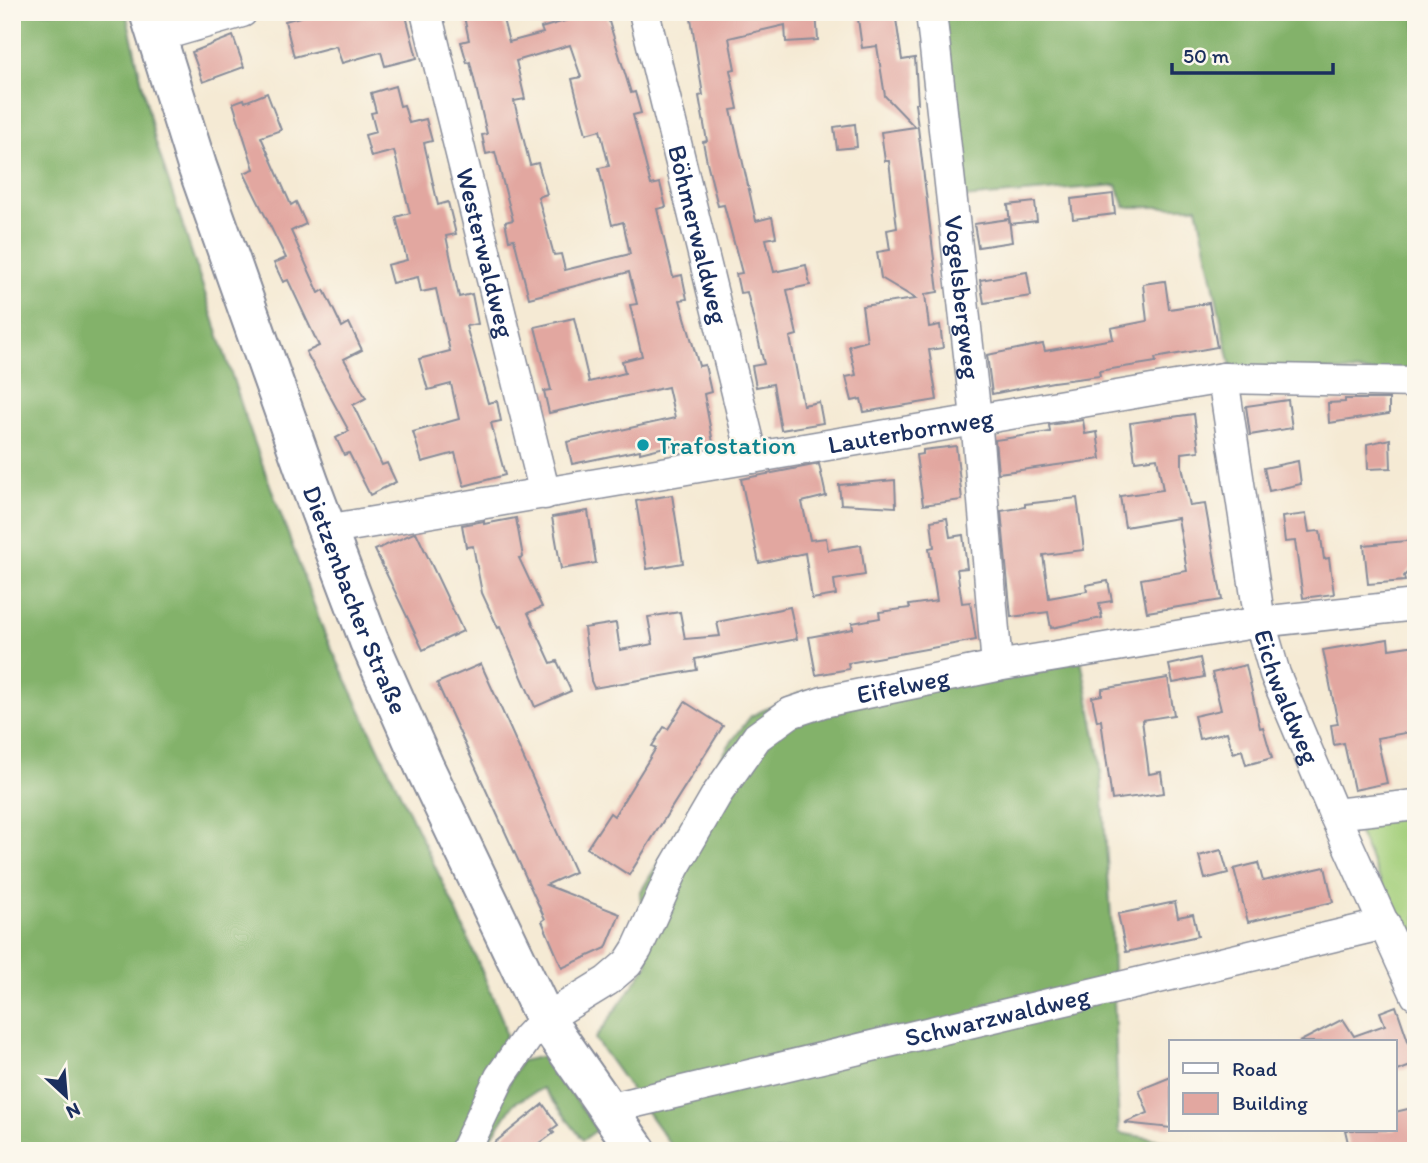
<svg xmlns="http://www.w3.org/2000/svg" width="1428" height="1163" font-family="Itim,sans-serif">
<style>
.green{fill:#a4cf7b;stroke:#607f6c;stroke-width:2}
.forest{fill:#83b26b;stroke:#4f7064;stroke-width:2}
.building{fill:#e2a7a0;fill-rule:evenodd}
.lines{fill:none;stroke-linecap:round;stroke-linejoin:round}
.minor-casing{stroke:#888c99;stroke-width:33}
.major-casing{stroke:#888c99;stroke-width:42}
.minor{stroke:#fff;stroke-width:30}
.major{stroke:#fff;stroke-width:38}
.culture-dot{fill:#0f9aa8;stroke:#fbf7ec;stroke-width:2.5}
.labels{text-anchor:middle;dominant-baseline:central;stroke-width:5;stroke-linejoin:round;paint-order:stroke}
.street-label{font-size:26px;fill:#1b2f5e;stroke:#fbf7ec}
.culture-label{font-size:26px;fill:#0d838f;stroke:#fbf7ec;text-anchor:start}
</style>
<rect width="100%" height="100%" fill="#fbf7ec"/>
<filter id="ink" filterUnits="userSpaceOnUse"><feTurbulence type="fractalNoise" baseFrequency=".0143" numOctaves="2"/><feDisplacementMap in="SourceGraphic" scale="14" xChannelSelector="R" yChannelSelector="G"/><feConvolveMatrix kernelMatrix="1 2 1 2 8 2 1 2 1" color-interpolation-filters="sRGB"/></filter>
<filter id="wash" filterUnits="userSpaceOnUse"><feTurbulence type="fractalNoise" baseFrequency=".00686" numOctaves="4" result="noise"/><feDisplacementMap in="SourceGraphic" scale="28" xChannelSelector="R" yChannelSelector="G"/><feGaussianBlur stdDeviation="1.57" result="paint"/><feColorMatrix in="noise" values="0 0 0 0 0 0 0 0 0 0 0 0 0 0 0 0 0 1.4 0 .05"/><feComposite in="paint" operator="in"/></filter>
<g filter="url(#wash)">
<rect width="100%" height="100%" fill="#f5ead4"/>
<polygon class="green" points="1416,816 1416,960 1358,831 1362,821"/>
<g class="forest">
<polygon points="12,12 126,12 155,140 247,422 325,635 459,917 502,1019 506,1036 454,1151 12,1151"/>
<polygon points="939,12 1416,12 1416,374 1231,367 1197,207 1125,207 1117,185 963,198"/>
<polygon points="1078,644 1100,757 1111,917 1119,1133 1228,1151 675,1151 595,1039 648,964 640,893 729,745 751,716 800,693"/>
<polygon points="543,1056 557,1072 597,1130 583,1140 543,1088 514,1103 482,1151 473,1151 521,1061"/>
</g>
<g id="blocks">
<g class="building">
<polygon points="318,12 405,12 417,58 385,66 381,52 342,63 336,46 294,57 285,21"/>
<path d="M463,12H501L509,42L543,33L541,28L568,20L566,12H606L631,93L635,92L641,113L633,115L651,185L660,183L666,207L657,209L673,277L682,275L687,299L680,300L699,366L705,365L711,392L704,394L713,443L678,449L677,444L640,453V450L572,464L567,442L675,418L668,387L549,413L544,391L551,390L535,327L574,318L589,382L625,373L622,361L642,356L630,305L637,304L629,272L529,298L514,239L509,240L505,222L513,220L495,152L486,154L482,135L487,134L470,62L467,63L461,42L469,40ZM570,45L581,77L572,79L586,134L600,130L609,166L599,168L612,225L623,222L630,254L565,270L561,254L554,255L538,197L547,194L538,163L530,165L514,101L525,99L516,61Z"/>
<polygon points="690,12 816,12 818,40 786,42 785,25 729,38 735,69 730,70 738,109 731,110 756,221 772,217 776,237 766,239 774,272 806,265 810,285 787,290 797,335 790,337 803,405 819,402 823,423 781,430 773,384 756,387 752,366 764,364 747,292 740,293 736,274 742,273 724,205 718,206 707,162 703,142 707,141 699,96 703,95"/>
<polygon points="857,12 895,12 902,60 915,58 918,103 915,103 938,292 925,294 929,327 940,325 943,348 929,350 937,400 864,412 861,399 852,401 846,377 856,375 849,346 867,341 862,306 916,299 881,278 877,252 890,250 887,230 897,228 889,161 885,161 881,132 915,127 885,96 877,46 862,48"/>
<polygon points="233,36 244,67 203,82 192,52"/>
<polygon points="395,86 400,106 404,105 409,123 426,119 432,141 424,143 438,205 448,202 456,234 446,236 459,297 472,294 478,324 466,326 488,403 497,401 501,421 491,423 505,475 464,486 455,453 422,462 413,432 459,419 451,384 428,390 419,359 450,351 436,289 421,292 418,277 392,283 387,265 407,260 396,217 410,213 394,151 371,157 365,135 376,132 371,113 376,112 371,93"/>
<polygon points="267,93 281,130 261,137 291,205 296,202 306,224 291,231 319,293 324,290 342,327 349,323 362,350 344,359 366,398 353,405 382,465 387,463 396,482 370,495 349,453 344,455 336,438 349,431 306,352 319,346 288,280 283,282 274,263 286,258 244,173 254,169 233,103 244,99 245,102"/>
<polygon points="855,124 857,147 837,149 834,127"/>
<polygon points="1113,194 1115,214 1073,219 1071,199"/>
<polygon points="1035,202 1037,221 1010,224 1008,205"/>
<polygon points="1009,219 1012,242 978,247 974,224"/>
<polygon points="1027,272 1031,296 984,303 980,280"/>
<polygon points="1165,281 1169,309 1209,303 1217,347 1155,358 1156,362 1099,371 1100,376 1053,382 992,394 987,355 1043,344 1045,351 1113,339 1111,328 1147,321 1143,284"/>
<polygon points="1345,399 1389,399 1389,414 1329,423 1328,403 1345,402"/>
<polygon points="1288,400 1292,428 1250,435 1246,406"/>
<polygon points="1194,414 1199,451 1182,453 1182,466 1190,506 1205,504 1222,600 1147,612 1141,579 1187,571 1178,518 1125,527 1120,496 1163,490 1157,458 1135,461 1130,423"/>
<polygon points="1083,420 1085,434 1097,432 1101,459 998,473 995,440 1050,432 1049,425"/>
<polygon points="1390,439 1391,468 1368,469 1367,444"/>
<polygon points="956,446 962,500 923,505 916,455 923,454 923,450"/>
<polygon points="1298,461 1301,484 1269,491 1264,468"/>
<polygon points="819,464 826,496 802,502 810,540 826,538 828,550 861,545 865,575 834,580 836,595 812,599 805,553 759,563 741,479"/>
<polygon points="895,480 896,507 841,504 839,485"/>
<polygon points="672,495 683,563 647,569 636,501"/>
<polygon points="1077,498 1084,550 1043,555 1049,598 1087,591 1086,585 1108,581 1112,601 1099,603 1102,618 1051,628 1048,612 1011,617 1001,511 1025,507 1025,504"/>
<polygon points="588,511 596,563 561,569 552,517"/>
<polygon points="1306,514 1309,532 1320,531 1324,559 1329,558 1334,594 1303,598 1295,541 1285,542 1282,517"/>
<polygon points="516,518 523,557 519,558 542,607 528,613 551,663 557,661 571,691 535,707 500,627 498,628 482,593 473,546 466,547 462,525 484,521 484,524"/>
<polygon points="947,518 950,537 963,535 967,568 957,569 962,603 970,602 976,640 848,663 849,669 816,675 809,637 853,629 852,623 880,618 879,612 910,608 909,605 937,601 929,548 934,547 931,521"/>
<polygon points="416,532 463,631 423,650 375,550"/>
<polygon points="1416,540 1416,563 1404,576 1405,581 1368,584 1364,545"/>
<polygon points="790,607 797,639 695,659 697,670 594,688 591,681 584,628 616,623 620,650 653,644 648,617 680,612 685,639 720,636 717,622"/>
<polygon points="1388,639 1389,649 1416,645 1416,731 1377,738 1387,783 1354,790 1344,743 1334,745 1331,725 1338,724 1323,650"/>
<polygon points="1200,658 1204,677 1173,683 1169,665"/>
<polygon points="481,664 575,872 546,885 620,914 606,948 562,968 542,921 545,919 437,683"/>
<polygon points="1246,665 1260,728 1263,727 1272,758 1246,765 1242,750 1233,753 1227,732 1199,739 1194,716 1221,710 1212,673"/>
<polygon points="1168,678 1174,715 1142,720 1149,774 1161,772 1164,793 1112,800 1101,720 1097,721 1092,697 1102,695 1102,689"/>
<polygon points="685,702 723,726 629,875 587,848 610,813 614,816 656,748 652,746 664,727 668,729"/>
<polygon points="1221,850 1228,873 1205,879 1199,856"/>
<polygon points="1258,863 1263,881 1325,867 1333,902 1248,922 1234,869"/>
<polygon points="1175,902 1178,917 1193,914 1198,936 1126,952 1118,914"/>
<polygon points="1396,1006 1416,1064 1395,1072 1395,1042 1299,1042 1343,1019 1354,1036 1385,1025 1380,1012"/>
<polygon points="1171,1077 1171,1128 1124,1123 1148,1113 1139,1090"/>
<polygon points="543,1104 558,1125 551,1130 554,1133 529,1151 484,1151"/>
<polygon points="1416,1107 1416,1149 1391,1151 1390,1144 1364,1151 1350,1151 1345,1130 1395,1130 1395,1112"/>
</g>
</g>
</g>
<g filter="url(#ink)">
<use href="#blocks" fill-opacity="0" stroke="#888c99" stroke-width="2"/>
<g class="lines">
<g class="minor-casing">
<g id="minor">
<path id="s1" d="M426,12L545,494"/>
<path id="s2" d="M644,12L753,458"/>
<path id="s3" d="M931,12L976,418L997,666"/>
<polyline points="156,37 242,12"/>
<path id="s4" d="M1223,378L1260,622L1275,674L1334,814L1416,995"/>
<path id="s5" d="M326,530L1223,378L1416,382"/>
<polyline points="1334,814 1416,805"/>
<path id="s6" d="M607,1109L1385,924"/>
<path id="s7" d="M465,1151L500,1077L527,1038L545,1019L607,981L628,963L637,949L674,868L717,794L757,737L790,713L823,702L997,666L1260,622L1416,605"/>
</g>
</g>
<g class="major-casing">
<g id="major">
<path id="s8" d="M149,12L197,166L309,482L369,641L424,766L545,1019L637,1151"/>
</g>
</g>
<use href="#minor" class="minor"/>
<use href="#major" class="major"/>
</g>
</g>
<circle class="culture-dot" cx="643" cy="445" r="7"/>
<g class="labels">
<g class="street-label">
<text stroke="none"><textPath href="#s2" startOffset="229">Böhmerwaldweg</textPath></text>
<text stroke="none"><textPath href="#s1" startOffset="248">Westerwaldweg</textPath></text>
<text stroke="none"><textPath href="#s3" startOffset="287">Vogelsbergweg</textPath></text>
<text stroke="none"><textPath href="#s5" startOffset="593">Lauterbornweg</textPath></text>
<text stroke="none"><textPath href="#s8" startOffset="623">Dietzenbacher Straße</textPath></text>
<text stroke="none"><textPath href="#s7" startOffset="674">Eifelweg</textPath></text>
<text stroke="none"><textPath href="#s4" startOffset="326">Eichwaldweg</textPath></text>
<text stroke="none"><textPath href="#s6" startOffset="401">Schwarzwaldweg</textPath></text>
</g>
<g class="culture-label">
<text x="657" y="445">Trafostation</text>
</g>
</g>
<rect width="1428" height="1163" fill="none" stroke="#fbf7ec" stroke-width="42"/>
<rect x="1169" y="1040" width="228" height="91" fill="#fbf7ec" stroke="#a1a7b3" stroke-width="2"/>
<rect x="1183" y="1063" width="35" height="10" fill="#ffffff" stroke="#a1a7b3" stroke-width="2"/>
<text x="1232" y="1076" font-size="21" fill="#1b2f5e">Road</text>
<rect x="1183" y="1093" width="35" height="21" fill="#e2a7a0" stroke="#a1a7b3" stroke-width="2"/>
<text x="1232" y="1110" font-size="21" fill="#1b2f5e">Building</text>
<g transform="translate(66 1096) rotate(154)" stroke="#fbf7ec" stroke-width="5" paint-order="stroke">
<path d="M0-5L12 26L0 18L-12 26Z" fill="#1b2f5e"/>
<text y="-10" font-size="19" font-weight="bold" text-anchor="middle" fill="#1b2f5e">N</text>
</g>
<path d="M1172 63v10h161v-10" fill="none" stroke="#1b2f5e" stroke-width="3.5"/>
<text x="1183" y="63" font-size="21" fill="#1b2f5e" stroke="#fbf7ec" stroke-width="5" paint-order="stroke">50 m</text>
</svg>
